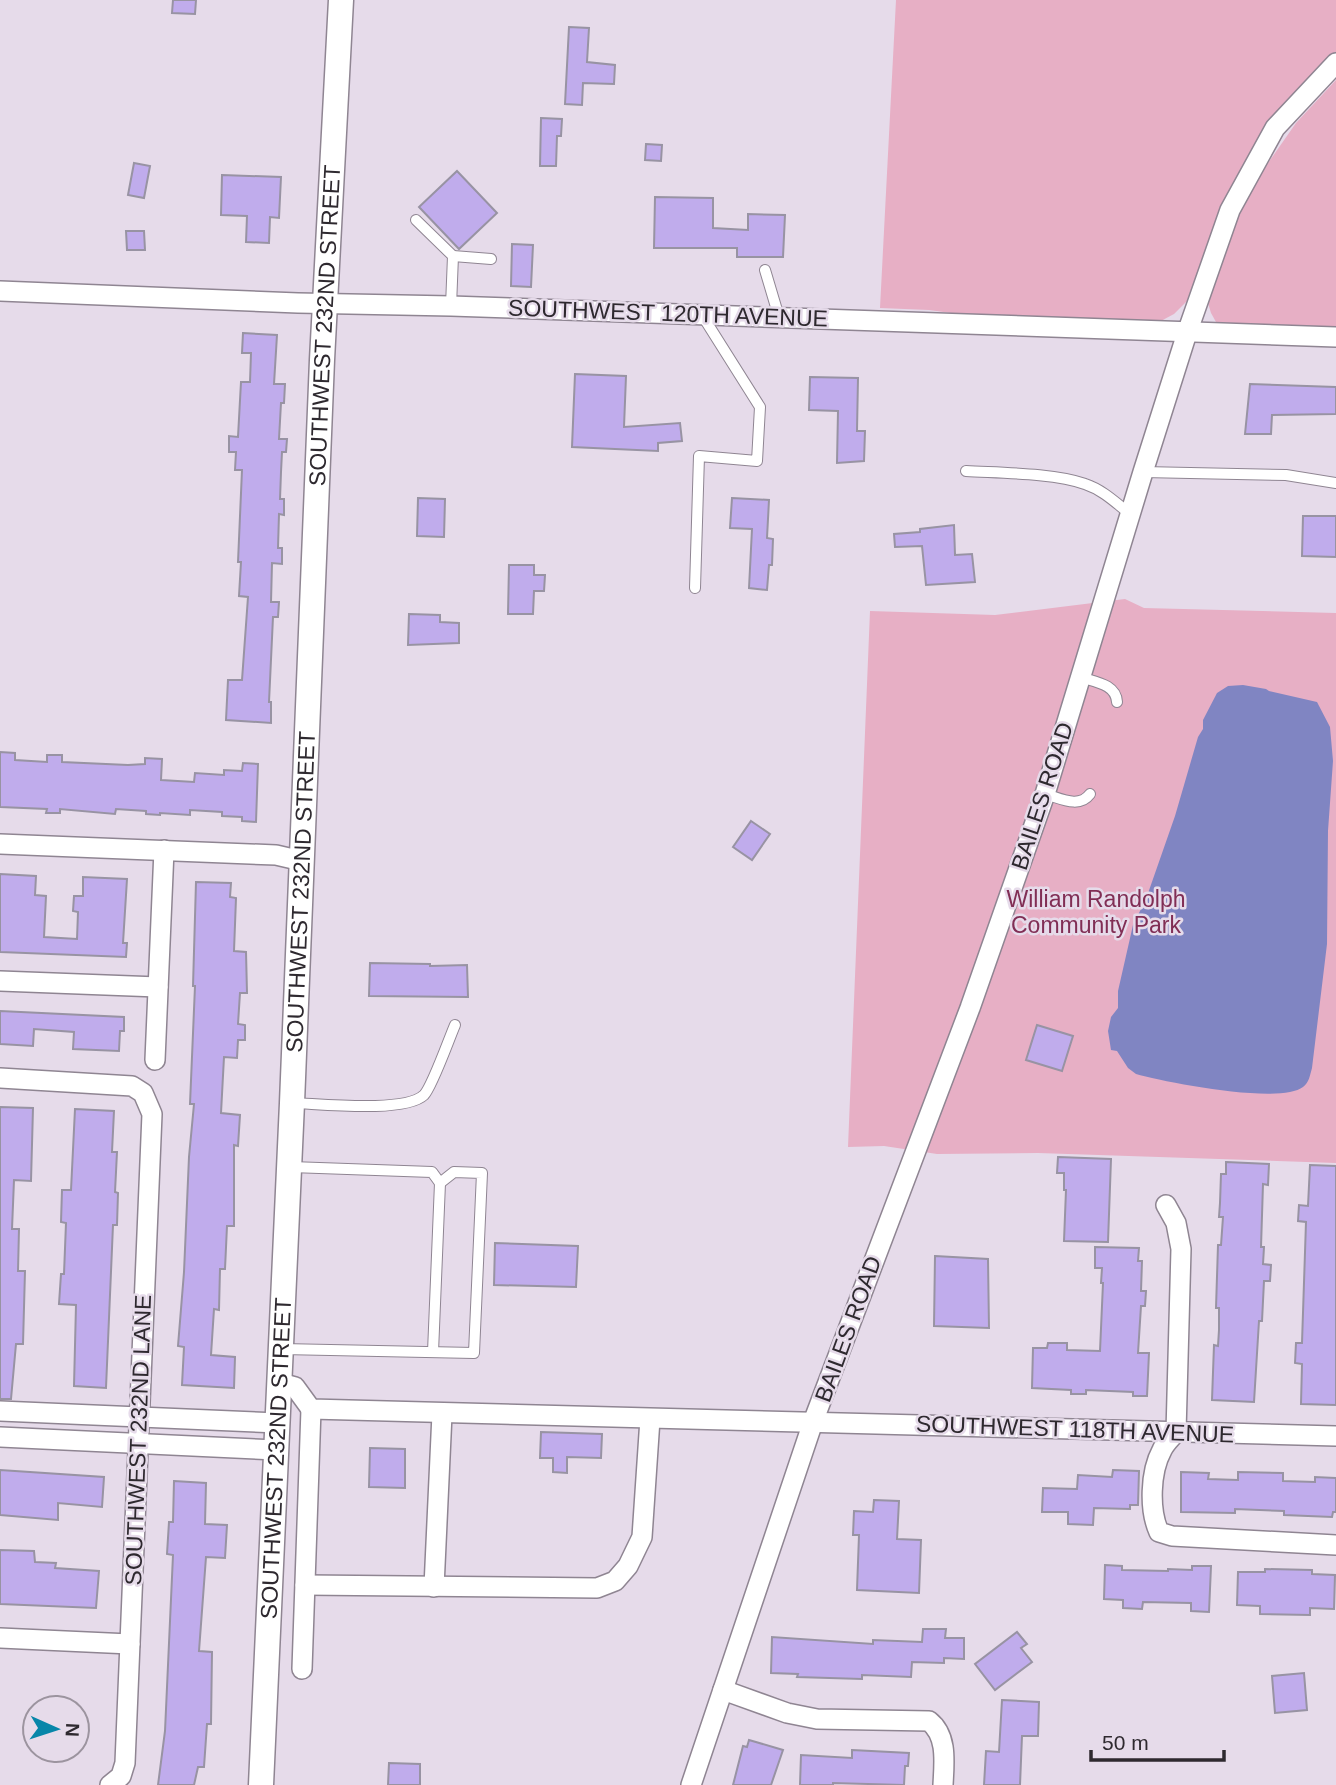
<svg xmlns="http://www.w3.org/2000/svg" width="1336" height="1785" font-family="Arial,sans-serif">
<style>
.green{fill:#e7afc5}
.water{fill:#8085c2}
.building{fill:#c0acec;stroke:#9893a3;stroke-width:2}
.lines{fill:none;stroke-linecap:round;stroke-linejoin:round}
.service-casing{stroke:#8f8592;stroke-width:12}
.minor-casing{stroke:#8f8592;stroke-width:22}
.tertiary-casing{stroke:#8f8592;stroke-width:27}
.service{stroke:#fff;stroke-width:10}
.minor{stroke:#fff;stroke-width:19}
.tertiary{stroke:#fff;stroke-width:24}
.labels{text-anchor:middle;dominant-baseline:central;stroke-width:5;stroke-linejoin:round;paint-order:stroke}
.street-label{font-size:23px;fill:#2e292f;stroke:#e6dbea}
.park-label{font-size:23px;fill:#812e55;stroke:#e6dbea}
</style>
<rect width="100%" height="100%" fill="#e6dbea"/>
<g class="green">
<polygon points="896,0 1336,0 1336,56 1246,162 1217,218 1187,301 1174,314 1159,322 965,315 929,310 880,308"/>
<polygon points="1336,80 1336,331 1223,325 1216,322 1211,313 1208,303 1208,291 1240,213 1261,173 1296,123"/>
<polygon points="1125,599 1144,608 1336,613 1336,1163 1038,1153 937,1154 884,1146 848,1147 870,611 995,615"/>
</g>
<path class="water" d="M1243,685L1266,689L1269,691L1317,702L1330,727L1333,761L1328,831L1327,944L1312,1068C1310,1075 1309,1083 1303,1087C1280,1105 1164,1082 1136,1074L1128,1068L1117,1051L1111,1050L1108,1031L1111,1017L1118,1008V991L1133,925L1146,899L1175,816L1198,737L1203,729V720L1217,693L1228,686Z"/>
<g class="building">
<polygon points="173,0 196,0 195,14 172,13"/>
<polygon points="569,27 589,28 587,62 615,65 614,84 583,83 582,105 565,104"/>
<polygon points="541,118 562,119 561,136 557,136 556,166 540,166"/>
<polygon points="646,144 662,145 661,161 645,160"/>
<polygon points="134,163 150,166 144,198 128,195"/>
<polygon points="457,171 497,213 459,249 419,207"/>
<polygon points="222,175 281,177 279,218 270,217 269,243 246,242 247,216 221,215"/>
<polygon points="655,197 713,198 713,228 748,230 748,214 785,215 783,257 737,257 737,248 654,248"/>
<polygon points="126,231 144,231 145,250 127,250"/>
<polygon points="512,244 533,245 531,287 511,286"/>
<polygon points="243,333 277,335 274,384 285,384 284,403 281,403 279,439 287,439 286,452 282,452 281,472 280,499 284,499 284,515 279,514 278,548 282,548 282,564 272,563 271,602 279,602 278,617 273,617 269,702 271,702 271,723 226,720 228,680 242,680 248,597 239,596 241,562 238,562 242,470 235,470 236,452 229,452 229,436 238,437 241,382 250,382 251,353 242,353"/>
<polygon points="575,374 626,376 624,427 680,423 682,441 658,443 658,451 572,447"/>
<polygon points="810,377 858,378 857,431 865,431 864,461 837,463 838,411 809,410"/>
<polygon points="1250,384 1336,387 1336,414 1272,415 1271,434 1245,434"/>
<polygon points="418,498 445,499 444,537 417,536"/>
<polygon points="732,498 769,500 767,538 773,539 772,565 769,565 767,590 749,588 752,529 730,528"/>
<polygon points="1303,516 1336,516 1336,557 1302,556"/>
<polygon points="954,525 955,555 972,554 975,582 926,585 922,546 895,547 894,534 920,532 920,529"/>
<polygon points="509,565 534,565 534,575 545,575 544,591 534,591 533,614 508,614"/>
<polygon points="409,614 440,615 440,622 459,623 459,643 408,645"/>
<polygon points="0,752 15,753 15,760 47,762 47,755 62,755 62,762 128,765 145,764 145,758 162,759 161,780 194,782 195,773 224,775 224,770 242,771 243,763 258,764 256,822 242,821 242,817 222,816 222,812 190,810 190,815 160,813 160,815 146,814 146,811 116,809 115,814 60,809 60,813 46,813 47,809 0,807"/>
<polygon points="751,821 770,834 752,860 733,847"/>
<polygon points="0,874 36,876 35,895 46,896 44,937 77,939 78,912 73,911 74,896 83,896 83,877 127,879 123,943 127,943 126,957 0,952"/>
<polygon points="196,882 231,883 230,897 236,898 234,951 246,952 247,993 240,993 238,1024 245,1025 245,1040 238,1040 237,1058 224,1057 221,1113 240,1115 238,1146 234,1145 234,1226 227,1226 225,1269 220,1269 219,1310 214,1309 211,1355 235,1357 234,1388 182,1385 184,1347 178,1346 184,1272 189,1157 194,1104 190,1104 195,986 193,986"/>
<polygon points="370,963 430,964 430,966 467,965 468,997 369,996"/>
<polygon points="0,1011 124,1017 124,1031 120,1031 119,1051 73,1049 74,1032 34,1029 33,1046 0,1044"/>
<polygon points="1037,1025 1073,1036 1062,1071 1026,1060"/>
<polygon points="0,1107 33,1108 31,1181 14,1180 12,1229 19,1229 18,1271 25,1271 23,1344 16,1344 11,1399 0,1399"/>
<polygon points="75,1109 114,1111 112,1152 117,1152 115,1192 118,1193 117,1225 113,1225 106,1388 74,1386 76,1305 59,1304 61,1274 64,1274 66,1223 61,1222 62,1190 71,1190"/>
<polygon points="1058,1157 1111,1159 1108,1242 1064,1241 1066,1190 1064,1190 1064,1173 1057,1173"/>
<polygon points="1226,1162 1269,1164 1268,1185 1263,1184 1261,1247 1264,1247 1263,1264 1271,1265 1270,1281 1264,1281 1262,1321 1259,1321 1254,1402 1212,1400 1214,1345 1218,1346 1219,1330 1219,1308 1216,1308 1218,1245 1221,1245 1223,1217 1219,1217 1220,1203 1221,1174 1226,1174"/>
<polygon points="1310,1165 1336,1166 1336,1405 1301,1404 1302,1364 1295,1363 1296,1343 1302,1343 1306,1222 1298,1221 1299,1205 1308,1206"/>
<polygon points="495,1243 578,1246 576,1287 494,1285"/>
<polygon points="1095,1247 1139,1248 1138,1261 1142,1261 1141,1291 1146,1291 1145,1306 1141,1306 1138,1353 1149,1353 1147,1396 1133,1396 1133,1392 1086,1390 1086,1394 1071,1394 1071,1390 1032,1388 1033,1348 1047,1348 1048,1343 1067,1343 1067,1350 1100,1351 1103,1283 1101,1283 1102,1268 1095,1268"/>
<polygon points="935,1256 988,1259 989,1328 934,1326"/>
<polygon points="541,1432 602,1434 601,1458 567,1457 567,1473 553,1472 553,1458 540,1458"/>
<polygon points="370,1448 405,1449 405,1488 369,1487"/>
<polygon points="0,1470 104,1477 102,1507 58,1503 58,1520 0,1515"/>
<polygon points="1113,1470 1139,1471 1138,1505 1130,1505 1130,1509 1094,1508 1093,1525 1068,1524 1068,1512 1042,1512 1043,1488 1077,1489 1078,1475 1112,1477"/>
<polygon points="1181,1472 1209,1473 1208,1479 1238,1480 1238,1472 1283,1473 1283,1481 1315,1482 1315,1477 1336,1478 1336,1512 1333,1512 1332,1517 1284,1515 1284,1511 1235,1509 1235,1513 1181,1512"/>
<polygon points="174,1481 206,1483 205,1524 227,1525 225,1558 206,1557 199,1651 212,1652 211,1724 207,1724 204,1767 198,1767 194,1785 158,1785 165,1731 173,1555 167,1554 169,1522 173,1522"/>
<polygon points="874,1500 899,1501 897,1539 921,1540 919,1593 857,1590 859,1535 853,1535 854,1511 873,1512"/>
<polygon points="0,1550 34,1551 35,1562 56,1563 55,1568 99,1571 96,1608 0,1604"/>
<polygon points="1105,1565 1122,1566 1122,1570 1168,1571 1168,1569 1192,1570 1192,1566 1211,1566 1209,1612 1191,1611 1191,1603 1143,1602 1142,1609 1123,1608 1123,1600 1104,1599"/>
<polygon points="1265,1569 1312,1570 1312,1574 1335,1575 1334,1609 1310,1608 1310,1615 1260,1614 1260,1606 1237,1605 1238,1572 1265,1572"/>
<polygon points="923,1629 946,1629 945,1638 964,1638 964,1659 944,1658 944,1663 912,1662 911,1677 862,1675 862,1679 797,1677 798,1674 771,1673 772,1637 873,1644 873,1640 922,1642"/>
<polygon points="1017,1632 1027,1644 1021,1648 1032,1662 995,1690 975,1664"/>
<polygon points="1304,1673 1307,1710 1275,1713 1272,1676"/>
<polygon points="1002,1700 1039,1702 1038,1736 1022,1736 1020,1785 984,1785 986,1751 999,1752"/>
<polygon points="749,1740 783,1750 771,1785 733,1785 743,1746 747,1747"/>
<polygon points="852,1750 909,1753 908,1766 905,1766 904,1785 833,1783 833,1785 800,1785 801,1755 852,1758"/>
<polygon points="389,1763 420,1764 420,1785 388,1785"/>
</g>
<g class="lines">
<g class="service-casing">
<g id="service">
<polyline points="416,220 453,256 451,306"/>
<polyline points="453,256 491,259"/>
<polyline points="765,270 779,317"/>
<path d="M966,471C999,473 1055,473 1085,484C1103,490 1116,503 1130,514"/>
<polyline points="1143,472 1286,475 1336,483"/>
<polyline points="695,588 699,456 757,461 760,407 702,315"/>
<path d="M1080,677C1095,682 1116,684 1117,702"/>
<path d="M1045,794C1060,798 1079,809 1090,794"/>
<path d="M294,1103C322,1104 405,1113 424,1095C432,1087 449,1039 455,1025"/>
<polyline points="282,1349 474,1353 482,1173 454,1172 440,1183 432,1172 291,1167"/>
<polyline points="433,1352 440,1183"/>
</g>
</g>
<g class="minor-casing">
<g id="minor">
<polyline points="0,291 298,303 451,306 1336,337"/>
<polyline points="0,844 276,855 302,861"/>
<polyline points="0,981 158,987"/>
<polyline points="155,1060 164,850"/>
<polyline points="0,1078 132,1086 143,1093 152,1114 125,1763 121,1776 110,1785"/>
<polyline points="1166,1205 1176,1223 1181,1249 1176,1432"/>
<polyline points="280,1383 295,1387 311,1409 1336,1436"/>
<polyline points="0,1411 278,1423"/>
<path d="M1176,1432C1171,1438 1165,1443 1162,1450C1150,1472 1149,1510 1159,1532L1172,1536L1336,1545"/>
<polyline points="0,1437 276,1450"/>
<polyline points="305,1585 597,1588 615,1581 628,1566 642,1537 650,1419"/>
<polyline points="434,1587 442,1414"/>
<polyline points="0,1638 130,1644"/>
<polyline points="302,1669 311,1409"/>
<path d="M723,1690L787,1713L817,1719L929,1721C948,1736 944,1763 943,1785"/>
<polyline points="691,1785 813,1422 970,1008 1045,794 1143,472 1187,333 1230,210 1275,128 1336,63"/>
</g>
</g>
<g class="tertiary-casing">
<g id="tertiary">
<path id="s1" d="M261,1785L292,1103L322,360L341,0"/>
</g>
</g>
<use href="#service" class="service"/>
<use href="#minor" class="minor"/>
<use href="#tertiary" class="tertiary"/>
</g>
<g class="labels">
<g class="street-label">
<text transform="translate(668 313) rotate(2)">SOUTHWEST 120TH AVENUE</text>
<text stroke="none"><textPath href="#s1" startOffset="1461">SOUTHWEST 232ND STREET</textPath></text>
<text transform="translate(1042 796) rotate(-72)">BAILES ROAD</text>
<text stroke="none"><textPath href="#s1" startOffset="894">SOUTHWEST 232ND STREET</textPath></text>
<text transform="translate(848 1329) rotate(-70)">BAILES ROAD</text>
<text transform="translate(1075 1429) rotate(2)">SOUTHWEST 118TH AVENUE</text>
<text transform="translate(138 1440) rotate(-88)">SOUTHWEST 232ND LANE</text>
<text stroke="none"><textPath href="#s1" startOffset="327">SOUTHWEST 232ND STREET</textPath></text>
</g>
<g class="park-label">
<text x="1096" y="899">William Randolph<tspan x="1096" dy="26">Community Park</tspan></text>
</g>
</g>
<g transform="translate(56 1729) rotate(93)"><circle r="33" fill="#e6dbea" stroke="#9c949f" stroke-width="2"/>
<path d="M0-5L12 26L0 18L-12 26Z" fill="#0786a9"/>
<text y="-10" font-size="19" font-weight="bold" text-anchor="middle" fill="#2e292f">N</text>
</g>
<path d="M1091 1750v10h133v-10" fill="none" stroke="#2e292f" stroke-width="3.5"/>
<text x="1102" y="1750" font-size="21" fill="#2e292f" stroke="#e6dbea" stroke-width="5" paint-order="stroke">50 m</text>
</svg>
